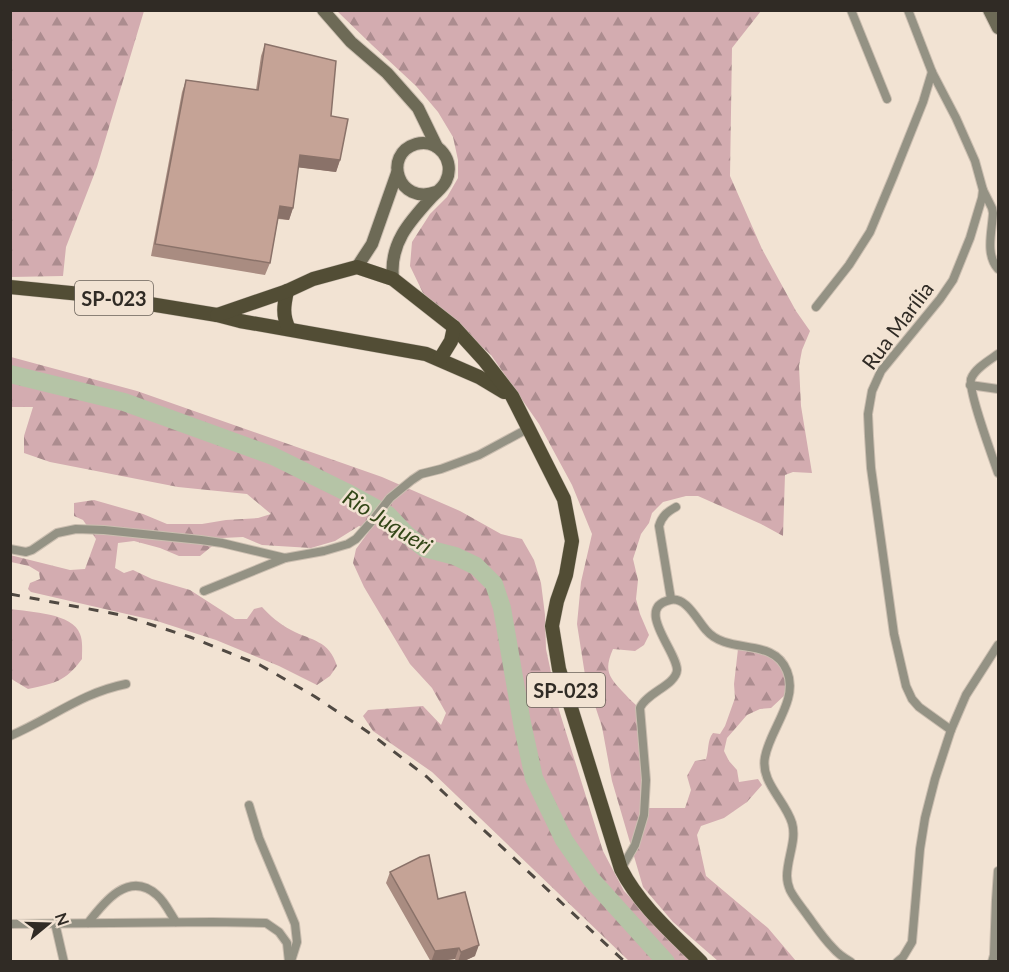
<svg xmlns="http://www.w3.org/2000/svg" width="1009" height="972" font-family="Lato,sans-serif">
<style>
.forest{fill:url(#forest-firs)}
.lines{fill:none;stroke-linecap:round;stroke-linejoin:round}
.river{stroke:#b5c4a6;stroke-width:18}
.minor-casing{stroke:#cbbeb0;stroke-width:10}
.secondary-casing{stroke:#cbbeb0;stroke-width:14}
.primary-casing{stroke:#cbbeb0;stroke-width:15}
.minor{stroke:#949284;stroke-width:8}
.secondary{stroke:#6d6a56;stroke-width:12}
.primary{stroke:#524d35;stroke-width:14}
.rail{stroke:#504942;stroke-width:3;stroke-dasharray:10 10;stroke-linecap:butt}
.wall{fill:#a98c81}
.shaded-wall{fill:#8a7269}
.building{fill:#c5a396;stroke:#8a7269;stroke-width:1.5}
.labels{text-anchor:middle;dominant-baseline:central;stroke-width:5;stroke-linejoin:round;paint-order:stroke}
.shield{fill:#f2e3d3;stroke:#6a6259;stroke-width:1.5}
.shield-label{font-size:20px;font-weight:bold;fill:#302b25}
.street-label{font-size:21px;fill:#302b25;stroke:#f2e3d3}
.water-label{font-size:22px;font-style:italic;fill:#334718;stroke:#f2e3d3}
</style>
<defs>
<pattern id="forest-firs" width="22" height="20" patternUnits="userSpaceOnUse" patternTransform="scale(1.5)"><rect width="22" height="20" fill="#d3acb0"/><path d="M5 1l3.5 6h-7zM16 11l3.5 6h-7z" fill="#ac8c8f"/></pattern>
</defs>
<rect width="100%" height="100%" fill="#f2e3d3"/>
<g class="forest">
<polygon points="10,11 144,11 97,167 66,247 63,276 11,277"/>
<path d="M337,11H761L732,48L730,176L762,249L796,311L810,331L802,350L799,366L801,406L812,473L793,472L785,475L783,536L761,524L698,496H686L663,502L652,513L649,523L641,534L633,559L638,580L636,599L640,614L649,635L644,645L635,651L613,649C604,670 608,676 622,691C627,696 631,701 636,705L638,728L642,757L640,808H685L691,790L687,776L695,761L706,759C709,751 707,740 713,733L720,734L725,726L735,698L734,684L738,649L756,650L772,655L786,674L785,695L771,708L760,709L747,715L727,738L724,751L729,761L737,770L739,782L758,779L762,785L747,802L724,818L701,826L697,835L706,876L768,928L796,961H718L673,922L643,887L612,781L602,727L585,675L577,624L581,582L592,534L572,485L539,424L491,355L423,293L410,266L412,242L430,214L447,197L458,178V160L453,137L438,112L416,86L372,45Z"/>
<path d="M11,357L137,391L382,477L460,511L501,534L522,539L534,560L541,583L545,615L546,649L559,710L603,851L624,891L691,961H629L432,772L373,731L363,716L368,710L423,706L441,725L446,713L432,688L410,664L364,587L353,563L356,549L370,530L359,526L335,541L311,548L262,545L243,537L222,538L200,556H179L160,548L134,541L118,543L115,568L124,573L133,570L152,579L190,590L235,619H247L254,609L262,607C270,616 280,624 291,630C312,641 329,640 337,666L330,676L317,685L279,666L216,640L157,621L31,592L28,589L30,583L40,579L39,572L29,566L11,562L10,555L70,570L85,569L96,539L83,520L74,516V503L94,500L143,514L167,524H202L226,520L258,518L271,514L247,494L178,487L50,462L24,453V436L33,407H11Z"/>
<path d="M10,609C30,612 73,613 80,634C83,641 82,651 82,659C65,682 55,683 28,689L13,680L10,677Z"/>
</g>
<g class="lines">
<polyline class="river" points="10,374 124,402 273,456 346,492 388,515 406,534 424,548 455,556 476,566 494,584 502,608 522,723 534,778 564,840 591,879 666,962"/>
<g class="minor-casing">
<g id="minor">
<polyline points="851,10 887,99"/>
<polyline points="908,10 932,72 956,118 975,161 983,190 982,198 970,238 953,280 940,299 881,371 872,391 868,414 869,436 871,468 894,634 906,686 912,699 919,707 951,730"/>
<path d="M983,190L992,208L993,213C992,232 985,254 998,269"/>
<polyline points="816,307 849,265 870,232 893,177 923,102 932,72"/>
<path d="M998,354C990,360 975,368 971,379C968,391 993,458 998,473"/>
<polyline points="970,385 998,389"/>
<polyline points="10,549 26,552 32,550 57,533 76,529 104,530 201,540 222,543 285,558 324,551 348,544 356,539 372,521 390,498 412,480 421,474 441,469 479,455 529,428"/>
<polyline points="204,591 285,558"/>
<path d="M671,599L659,526C662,516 667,512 676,507"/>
<path d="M10,736C52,718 81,693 126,684"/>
<polyline points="249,805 259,838 295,924 297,942 291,961"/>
<path d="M621,869L635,845L644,815L646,780L640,708C646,693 676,685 677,670C677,651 634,608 670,600C686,596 697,620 706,630C728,656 773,636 787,671C799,700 770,729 765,757C760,782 785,800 792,823C797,840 787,858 787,876C787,881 788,885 790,890C794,898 800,905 805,912C814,924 822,937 833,948C838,954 844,958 851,962"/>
<polyline points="55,923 64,962"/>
<path d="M88,923C104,902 129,870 157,895C165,902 170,913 176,922"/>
<polyline points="10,924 212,922 266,923 279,932 287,943 289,962"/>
<polyline points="897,962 903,957 912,942 920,849 925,818 935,779 951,730 966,695 998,645"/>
<polyline points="992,962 994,955 996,900 998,871"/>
</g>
</g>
<g class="secondary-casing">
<g id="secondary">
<polyline points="323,10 351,42 387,73 418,108 437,147"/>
<polyline points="989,10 998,28"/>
<polyline points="357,267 372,244 397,173"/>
<path d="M393,279C389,244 409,222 431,198C436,192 443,188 446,181C456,161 438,138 416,144C382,154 398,206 436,192"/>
</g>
</g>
<g class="primary-casing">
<g id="primary">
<polyline points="10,287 101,296 217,315 240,321 426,354 479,377 504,392"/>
<path d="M287,291C284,305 282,315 289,329"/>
<path d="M217,315L287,291L313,279L357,267L393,279L454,327L484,360L512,396L564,499L572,541L566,575L557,601L552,626L559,669L621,869C640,906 672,933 701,962"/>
<polyline points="440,359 451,341 454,327"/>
</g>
</g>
<use href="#minor" class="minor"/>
<use href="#secondary" class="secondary"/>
<use href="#primary" class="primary"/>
<polyline class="rail" points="10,594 121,615 190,637 260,665 314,696 371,734 427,777 625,962"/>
</g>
<g class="wall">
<polygon points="265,44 331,116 340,160 336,172 298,167 293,208 289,220 278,219 270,263 265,275 151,256 182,92 186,80 256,90 261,56"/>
<polygon points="390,872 438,899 475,956 462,962 456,962 455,959 431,962 386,883"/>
</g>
<g class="shaded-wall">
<polygon points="300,155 340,160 336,172 295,167"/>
<polygon points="280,206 293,208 289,220 276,218"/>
<polygon points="479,945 475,956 462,962 458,962 461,952"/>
<polygon points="459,948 455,959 431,962 435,951"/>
</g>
<g class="building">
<polygon points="265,44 336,61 331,116 348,119 340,160 300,155 293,208 280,206 270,263 155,244 186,80 258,90"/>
<polygon points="429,855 438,899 465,892 479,945 461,952 459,948 435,951 390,872 420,857"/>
</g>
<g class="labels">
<g class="shield">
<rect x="75" y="281" width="78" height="34" rx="4.5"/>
<rect x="527" y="673" width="78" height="34" rx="4.5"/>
</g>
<g class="shield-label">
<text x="114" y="298">SP-023</text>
<text x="566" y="690">SP-023</text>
</g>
<g class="street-label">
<text transform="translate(897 325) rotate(-53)">Rua Marília</text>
</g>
<g class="water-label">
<text transform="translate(388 521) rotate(32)">Rio Juqueri</text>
</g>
</g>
<rect width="1009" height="972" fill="none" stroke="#302b25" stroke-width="24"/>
<g transform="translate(48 924) rotate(71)" stroke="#f2e3d3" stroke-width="4.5" paint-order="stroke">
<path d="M0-4.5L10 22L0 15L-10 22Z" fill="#302b25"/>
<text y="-9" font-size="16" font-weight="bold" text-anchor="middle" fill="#302b25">N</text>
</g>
</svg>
